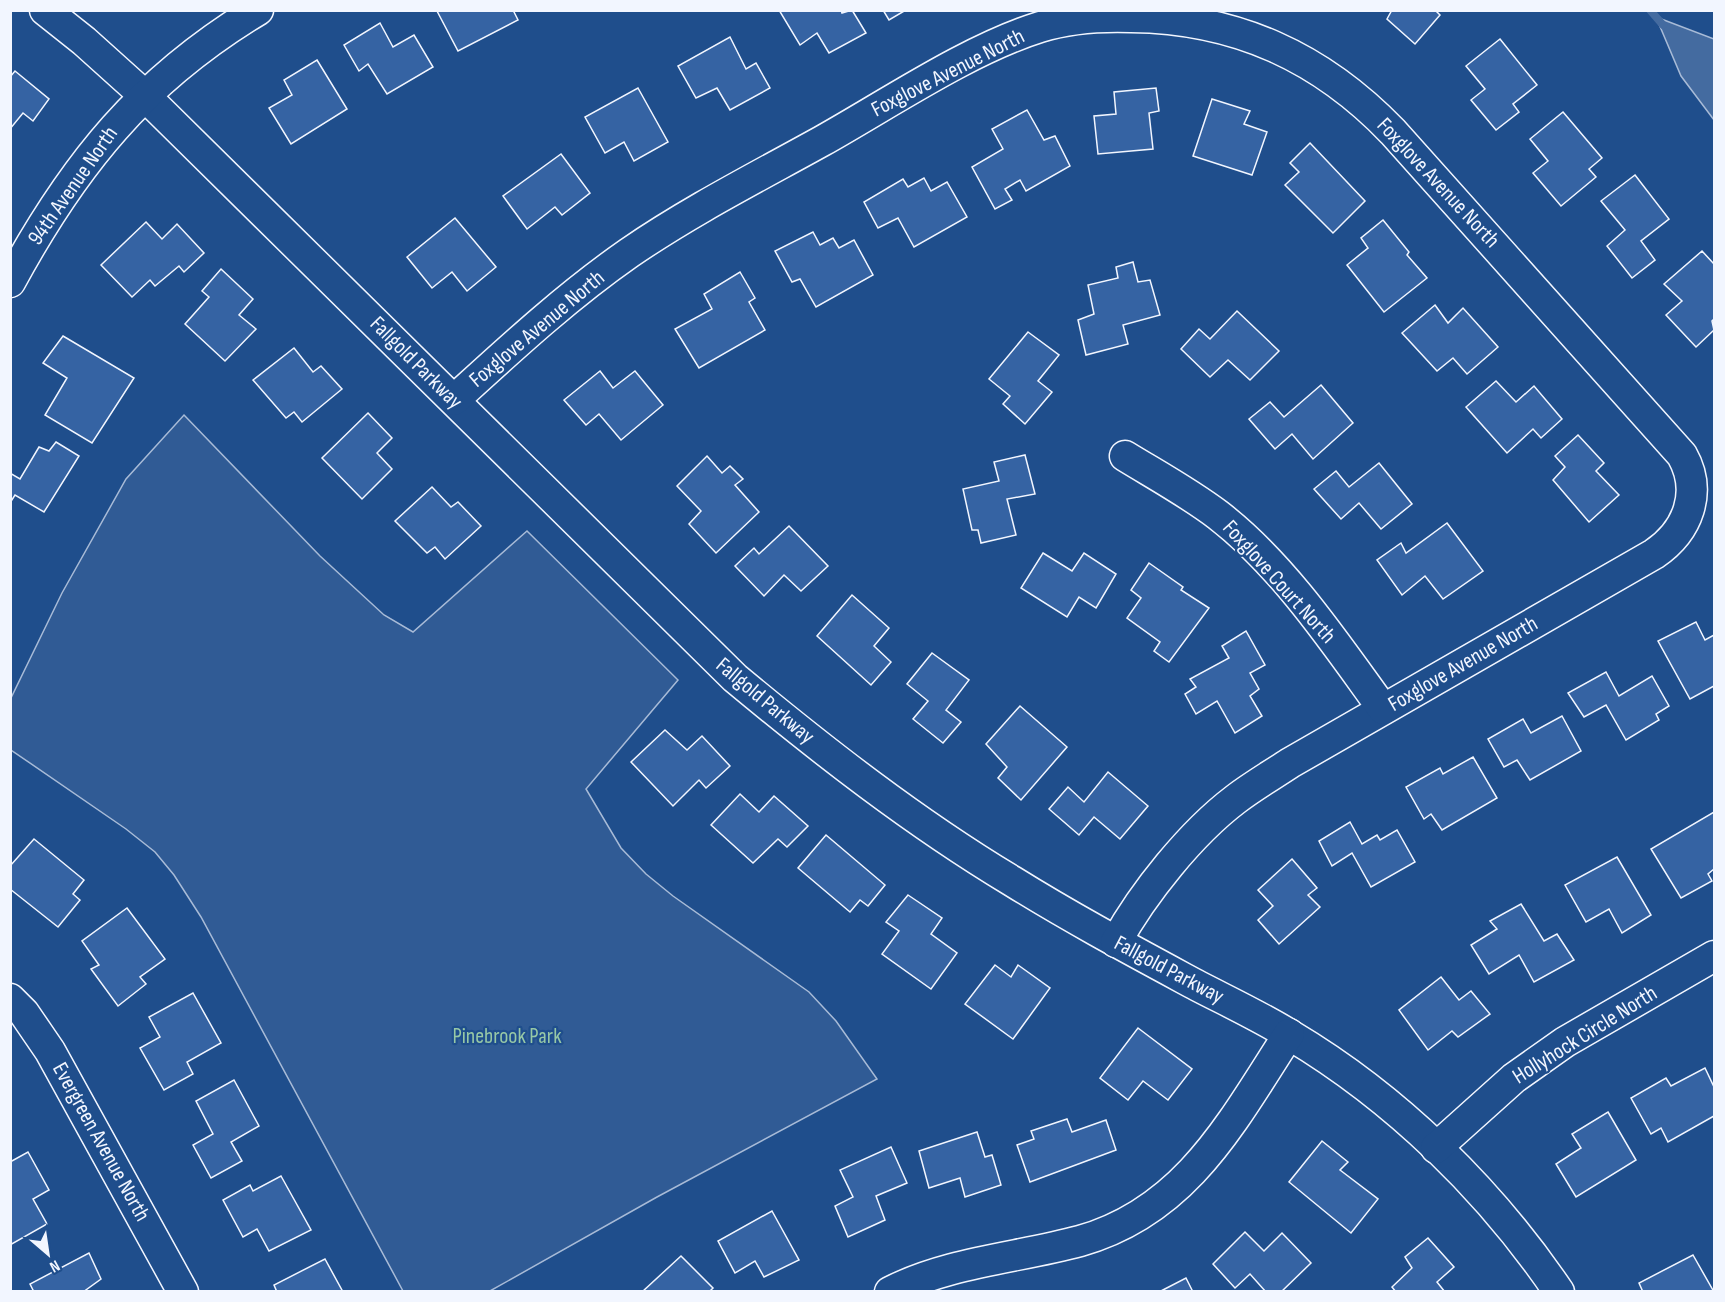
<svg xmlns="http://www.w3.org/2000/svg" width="1725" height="1302" font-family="'Sofia Sans Condensed',sans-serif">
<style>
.built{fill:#305b95;stroke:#a8bbd7;stroke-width:1.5}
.water{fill:#446ba0;stroke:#a8bbd7;stroke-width:1.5}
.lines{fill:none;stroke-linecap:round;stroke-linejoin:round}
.stream{stroke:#446ba0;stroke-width:8}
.building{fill:#3563a3;stroke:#f2f6ff;stroke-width:1.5}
.minor-casing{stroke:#f2f6ff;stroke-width:33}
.minor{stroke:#1f4e8c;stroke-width:30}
.labels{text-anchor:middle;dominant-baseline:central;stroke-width:4.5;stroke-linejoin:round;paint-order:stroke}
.street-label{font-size:22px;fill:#f2f6ff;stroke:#1f4e8c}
.park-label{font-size:22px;fill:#97c8a6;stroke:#1f4e8c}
</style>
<rect width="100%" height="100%" fill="#1f4e8c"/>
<polygon class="built" points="184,415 320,556 384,615 413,632 527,531 678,680 586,789 621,848 646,874 673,896 809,992 836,1021 877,1079 657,1197 490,1291 403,1291 201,917 174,875 155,852 126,829 11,750 11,698 62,593 126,479"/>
<polygon class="water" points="1656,17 1714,39 1714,120 1681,76"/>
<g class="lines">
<polyline class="stream" points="1650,10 1663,25"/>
</g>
<g class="building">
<polygon points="513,10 518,20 458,51 437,11"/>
<polygon points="779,10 841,10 842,13 852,10 866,33 829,53 817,33 800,45"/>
<polygon points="883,10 906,10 889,20"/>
<polygon points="1392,10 1435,10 1440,15 1415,44 1387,19"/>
<polygon points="380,23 393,47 414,35 433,67 387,94 368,64 359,71 344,45"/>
<polygon points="730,37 746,69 756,63 770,88 730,110 717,88 696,98 678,66"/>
<polygon points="1500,39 1537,85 1513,104 1519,112 1496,130 1471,100 1485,89 1466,66"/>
<polygon points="317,60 347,109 291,144 269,108 292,95 284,80"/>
<polygon points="15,71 49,99 33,121 23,113 10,129 10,77"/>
<polygon points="638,88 668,142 634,161 624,142 605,153 585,117"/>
<polygon points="1156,88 1159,111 1149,113 1153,149 1098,154 1094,116 1116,114 1114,92"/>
<polygon points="1212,99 1250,111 1244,124 1267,132 1252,175 1193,156"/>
<polygon points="1027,110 1044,140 1055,136 1070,166 1026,191 1020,180 1005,189 1012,200 995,209 972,167 1003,149 992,129"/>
<polygon points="1563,112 1602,158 1589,169 1596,177 1561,206 1533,173 1548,161 1530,139"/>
<polygon points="1310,143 1365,201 1333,233 1285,185 1299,172 1290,163"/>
<polygon points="561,154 590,193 562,215 555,207 527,229 503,196"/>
<polygon points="1635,175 1669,219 1641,241 1655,260 1632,278 1607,246 1625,230 1601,201"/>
<polygon points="924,178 931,191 947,182 967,217 914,247 898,218 878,228 864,202 903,179 908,187"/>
<polygon points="455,218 496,267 467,291 452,272 432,288 407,257"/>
<polygon points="1383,220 1409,252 1407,255 1427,278 1384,312 1347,265 1368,248 1361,238"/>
<polygon points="146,222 162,239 177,224 204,253 184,272 179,266 155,286 150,280 132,297 101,265"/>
<polygon points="813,232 820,245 833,238 839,248 854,240 873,275 816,307 800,279 792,282 775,251"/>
<polygon points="1702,251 1714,264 1714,319 1712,321 1714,330 1696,347 1666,315 1682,301 1664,284"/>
<polygon points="1133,262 1138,282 1150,280 1160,315 1123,325 1128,344 1086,355 1078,320 1094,314 1088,285 1118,278 1116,267"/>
<polygon points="221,269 253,299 239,315 256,329 225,361 185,324 209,297 202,291"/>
<polygon points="740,272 755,298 749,302 765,330 699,368 675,329 712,309 704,294"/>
<polygon points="1435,305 1448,323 1463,308 1498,347 1467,374 1453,358 1437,371 1402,333"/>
<polygon points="1237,311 1279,351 1250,380 1228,360 1210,377 1181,349 1199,329 1210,339"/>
<polygon points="1028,332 1059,355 1038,381 1052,392 1025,424 1003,404 1010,396 989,379"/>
<polygon points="63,336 134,378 92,443 45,415 67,378 43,363"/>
<polygon points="294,348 313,372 321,366 342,389 302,422 294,412 286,418 253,380"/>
<polygon points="600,371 613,388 635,371 663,405 621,440 599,414 586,425 564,400"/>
<polygon points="1496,381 1516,402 1534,386 1562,419 1541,438 1533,429 1507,453 1466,407"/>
<polygon points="1321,385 1353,423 1313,459 1292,434 1275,449 1249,419 1270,402 1284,417"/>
<polygon points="368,413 392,438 377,453 392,469 362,499 322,458"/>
<polygon points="1578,435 1604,463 1596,471 1619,495 1589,522 1553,480 1565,467 1555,456"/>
<polygon points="56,442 79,456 44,512 15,495 10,503 10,473 20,479 39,447 49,451"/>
<polygon points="1025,455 1035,494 1007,499 1016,535 981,543 978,530 972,530 963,489 999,481 994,462"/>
<polygon points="707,456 722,473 730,466 743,479 735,485 759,512 716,553 689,524 701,511 677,486"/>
<polygon points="1379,463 1412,504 1381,529 1359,503 1341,519 1314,489 1336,471 1349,487"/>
<polygon points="432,487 451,507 458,502 481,526 445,559 435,547 427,553 395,521"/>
<polygon points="1447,523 1483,571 1443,599 1425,576 1402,595 1377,560 1401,543 1406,553"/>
<polygon points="789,526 828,566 801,591 784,575 764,596 735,566 754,548 759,554"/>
<polygon points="1043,553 1072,571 1084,553 1116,574 1096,608 1079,597 1067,617 1021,588"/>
<polygon points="1149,563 1183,587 1181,590 1209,608 1169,662 1154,651 1160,642 1127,618 1141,598 1131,590"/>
<polygon points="852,595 889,628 874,646 891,662 871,685 817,636"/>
<polygon points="1696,622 1705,640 1714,635 1714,686 1690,699 1658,641"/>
<polygon points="1246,631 1265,665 1250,673 1259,689 1250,696 1262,716 1235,733 1217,701 1196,714 1185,694 1196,687 1190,679 1229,658 1222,646"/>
<polygon points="932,653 969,680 946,710 961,722 943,743 913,719 928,701 907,684"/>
<polygon points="1606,672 1619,696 1652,676 1669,706 1656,714 1659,720 1626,740 1606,705 1584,717 1568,693"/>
<polygon points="1020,706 1067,747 1021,800 998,778 1007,767 986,744"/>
<polygon points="1562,716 1581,751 1530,780 1517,760 1504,767 1488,739 1523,719 1531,733"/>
<polygon points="665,730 687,750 702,736 730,766 706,788 699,780 673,806 631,762"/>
<polygon points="1473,757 1497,798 1442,830 1431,814 1424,819 1406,787 1440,768 1443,774"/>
<polygon points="1108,772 1148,806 1120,839 1094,817 1079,835 1049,809 1068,787 1084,802"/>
<polygon points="740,794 759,812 774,796 808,826 787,847 778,839 753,863 711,825"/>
<polygon points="1714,812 1714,869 1708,874 1712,881 1681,898 1651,849"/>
<polygon points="1350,822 1362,844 1377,835 1380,840 1397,830 1415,862 1371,887 1352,853 1332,866 1319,841"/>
<polygon points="826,835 885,885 868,906 860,900 850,912 798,868"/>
<polygon points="34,839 84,880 73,894 80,900 58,927 10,889 10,866"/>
<polygon points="1617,857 1651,915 1622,933 1609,909 1586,922 1565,885"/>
<polygon points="1292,859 1317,888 1308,895 1320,907 1279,944 1258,920 1273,906 1258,890"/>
<polygon points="908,895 942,918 931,934 957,953 931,989 882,954 899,931 886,922"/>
<polygon points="1521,904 1544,941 1557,934 1574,960 1534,982 1519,955 1489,974 1471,945 1497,929 1490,921"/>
<polygon points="127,908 165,959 140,977 146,984 118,1006 91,969 99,965 82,941"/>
<polygon points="995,965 1011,977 1018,965 1050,988 1013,1039 965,1004"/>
<polygon points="1441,977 1459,1000 1471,991 1490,1014 1458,1037 1452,1031 1428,1050 1399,1010"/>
<polygon points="193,993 221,1043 187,1062 193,1074 164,1090 140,1048 160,1037 149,1017"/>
<polygon points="1138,1028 1192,1069 1168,1100 1143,1081 1128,1100 1100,1078"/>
<polygon points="1705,1068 1714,1087 1714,1116 1668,1142 1661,1128 1651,1134 1631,1098 1666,1078 1671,1086"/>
<polygon points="234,1080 259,1126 231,1142 242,1161 211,1178 193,1145 213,1134 196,1101"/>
<polygon points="1608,1112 1636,1160 1576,1197 1556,1164 1581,1148 1572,1134"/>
<polygon points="1067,1119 1072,1132 1106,1120 1116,1150 1030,1182 1017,1145 1034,1139 1031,1131"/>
<polygon points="977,1132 985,1157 992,1155 1001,1185 965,1197 960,1178 929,1188 919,1151"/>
<polygon points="1322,1141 1348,1162 1340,1170 1378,1199 1351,1233 1289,1182"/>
<polygon points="891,1147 907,1183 876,1196 885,1220 848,1237 835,1206 853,1197 840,1170"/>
<polygon points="28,1152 49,1190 33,1199 47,1224 10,1245 10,1162"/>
<polygon points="281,1176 311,1230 269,1251 257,1229 243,1237 223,1200 250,1185 253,1191"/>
<polygon points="772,1211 799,1260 764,1277 755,1261 735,1273 718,1241"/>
<polygon points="1245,1232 1264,1251 1282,1233 1311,1263 1281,1292 1266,1292 1250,1274 1235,1288 1213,1264"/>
<polygon points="1428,1238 1454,1267 1437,1282 1445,1292 1396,1292 1392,1287 1412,1268 1405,1257"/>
<polygon points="89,1253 101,1279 83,1292 34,1292 30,1284"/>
<polygon points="1693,1255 1714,1292 1643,1292 1639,1283"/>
<polygon points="681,1256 713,1288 709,1292 642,1292"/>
<polygon points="325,1259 343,1292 277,1292 274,1285"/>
<polygon points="1186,1278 1193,1292 1159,1292"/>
</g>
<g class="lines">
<g class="minor-casing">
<g id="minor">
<path d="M45,10L84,41L144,95L735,678C823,751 914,822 1012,881C1073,919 1135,952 1198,986C1229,1002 1261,1017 1290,1035C1396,1098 1490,1190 1559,1292"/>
<path d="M10,282C74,164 142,80 258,10"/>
<path d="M454,400C510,349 566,297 629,253C690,211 757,177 822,141C888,104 969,49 1040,27C1069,18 1101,16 1131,17C1236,18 1321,57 1393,132L1682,455C1703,492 1688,531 1654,554L1290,763C1272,775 1253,786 1236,799C1191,833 1143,893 1116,942"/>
<path d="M1125,456C1156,475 1189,493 1218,515C1283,565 1336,644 1383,709"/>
<polyline points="10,999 24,1013 50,1051 183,1292"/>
<polyline points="1436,1148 1514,1078 1565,1042 1714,956"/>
<path d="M890,1292C949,1262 1017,1258 1080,1241C1187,1211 1233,1120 1289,1034"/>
</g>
</g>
<use href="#minor" class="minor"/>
</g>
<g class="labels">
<g class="street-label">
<text transform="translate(948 73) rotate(-27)">Foxglove Avenue North</text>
<text transform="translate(1438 183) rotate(47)">Foxglove Avenue North</text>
<text transform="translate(73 186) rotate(-55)">94th Avenue North</text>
<text transform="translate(537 329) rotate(-40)">Foxglove Avenue North</text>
<text transform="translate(416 363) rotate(45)">Fallgold Parkway</text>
<text transform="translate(1279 582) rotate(48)">Foxglove Court North</text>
<text transform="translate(1463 664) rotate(-30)">Foxglove Avenue North</text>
<text transform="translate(765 701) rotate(40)">Fallgold Parkway</text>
<text transform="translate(1169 970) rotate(28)">Fallgold Parkway</text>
<text transform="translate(1585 1035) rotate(-32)">Hollyhock Circle North</text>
<text transform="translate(101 1142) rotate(61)">Evergreen Avenue North</text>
</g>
<g class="park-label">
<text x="507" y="1036">Pinebrook Park</text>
</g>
</g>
<rect width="1725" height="1302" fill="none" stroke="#f2f6ff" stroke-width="24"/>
<g transform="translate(48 1254) rotate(151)" stroke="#1f4e8c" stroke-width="4.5" paint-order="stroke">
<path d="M0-4.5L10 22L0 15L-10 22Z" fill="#f2f6ff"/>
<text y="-9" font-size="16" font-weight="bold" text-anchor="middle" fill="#f2f6ff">N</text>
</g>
</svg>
